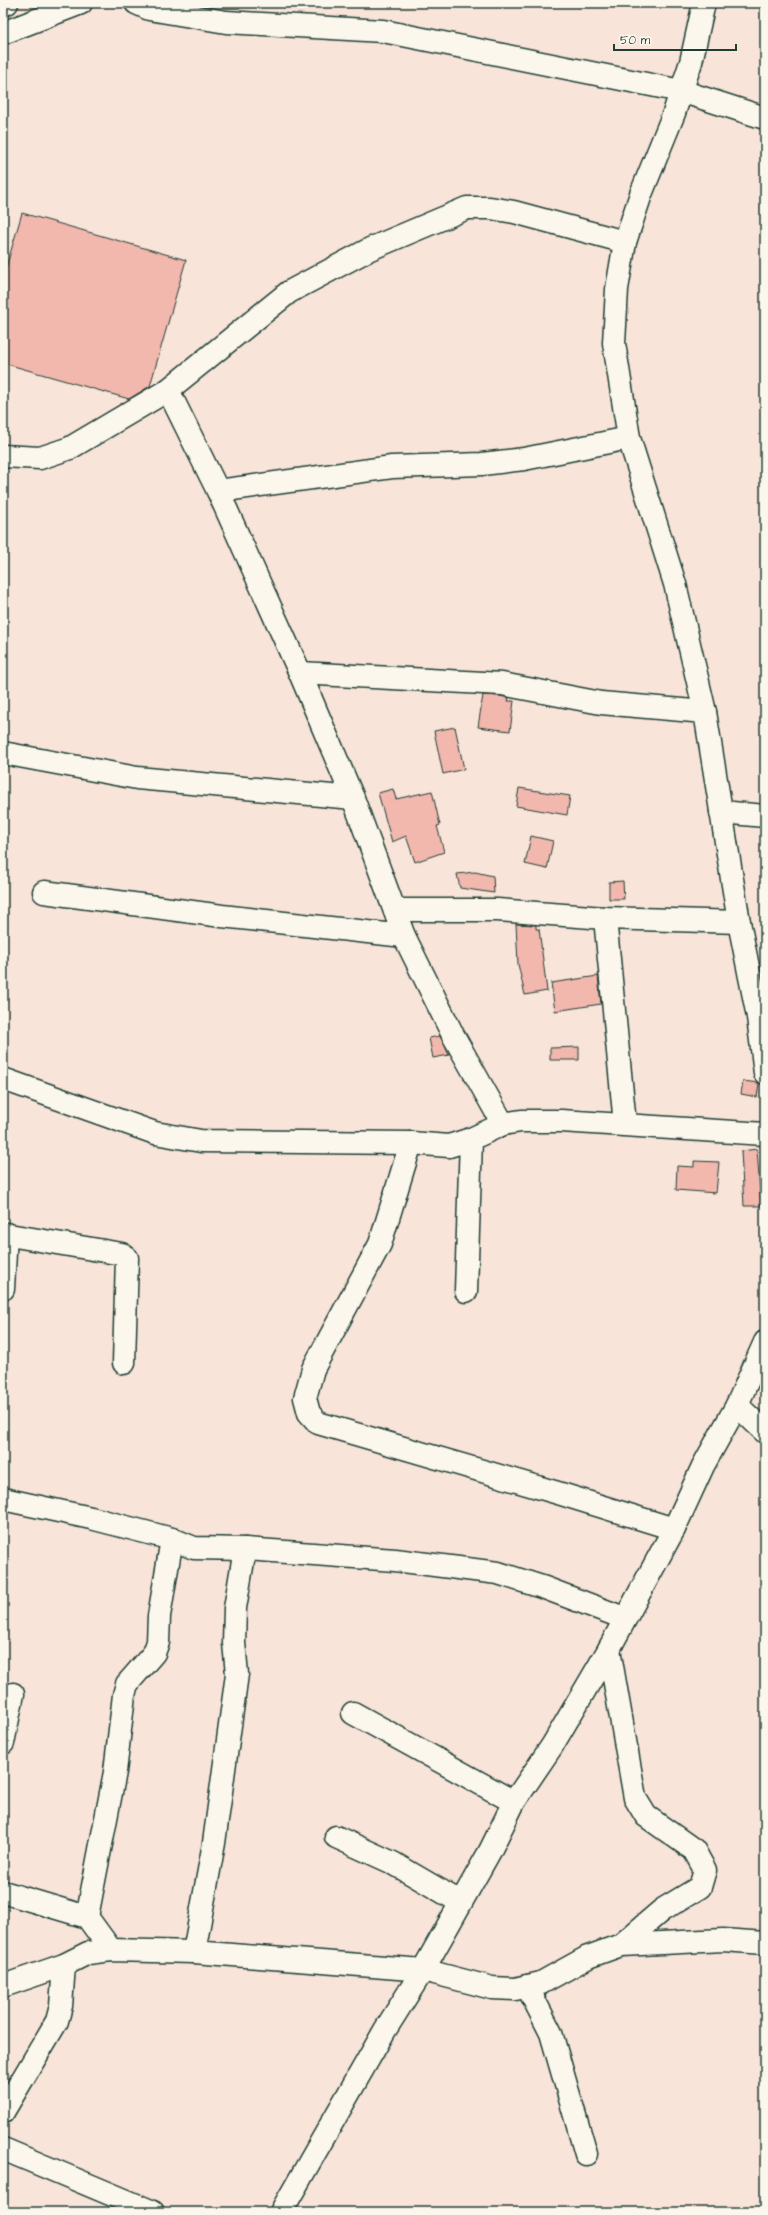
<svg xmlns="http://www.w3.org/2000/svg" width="768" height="2215" font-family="'Architects Daughter',sans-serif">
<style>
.building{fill:#f2b7ad;stroke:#1f3d34}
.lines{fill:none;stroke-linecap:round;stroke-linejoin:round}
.minor-casing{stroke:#1f3d34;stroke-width:25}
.minor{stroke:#fbf7ec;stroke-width:22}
</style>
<rect width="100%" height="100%" fill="#f8e4d9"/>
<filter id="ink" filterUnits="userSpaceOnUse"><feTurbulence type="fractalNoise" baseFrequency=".025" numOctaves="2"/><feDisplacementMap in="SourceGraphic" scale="8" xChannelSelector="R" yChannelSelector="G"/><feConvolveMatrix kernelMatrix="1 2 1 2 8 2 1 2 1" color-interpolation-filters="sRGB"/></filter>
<g filter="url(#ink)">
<g class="building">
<polygon points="22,213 186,260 150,386 129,399 3,363 3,278"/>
<polygon points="483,695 500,696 509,698 508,701 514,701 510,731 478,727"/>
<polygon points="455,727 464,769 443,774 434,731"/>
<polygon points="519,788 570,796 567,815 516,806"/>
<polygon points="393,789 396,799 432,791 440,825 437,826 444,852 415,862 406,836 392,842 378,793"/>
<polygon points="531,836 553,841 547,869 525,864"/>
<polygon points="475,872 493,876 494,893 460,888 457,874"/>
<polygon points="623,881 624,899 609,899 609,882"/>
<polygon points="516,924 536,925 536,929 539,929 547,991 525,995 518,964"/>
<polygon points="598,976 601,1004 555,1011 551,983"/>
<polygon points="440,1036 449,1055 433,1058 429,1038"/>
<polygon points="579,1047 579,1060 550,1060 550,1048"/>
<polygon points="743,1081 759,1083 757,1097 741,1094"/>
<polygon points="757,1149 761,1206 744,1206 741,1151"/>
<polygon points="694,1161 719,1162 716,1193 676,1190 677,1166 694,1167"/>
</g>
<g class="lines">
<g class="minor-casing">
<g id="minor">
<polyline points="136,3 149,9 226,22 383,31 681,91 765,118"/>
<polyline points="704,3 691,62 674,113 641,194 625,242 617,289 614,343 629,438 675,584 705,712 739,922 758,1017 765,1073"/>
<polyline points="3,5 7,3"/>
<polyline points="3,33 81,3"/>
<polyline points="168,390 218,491 300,673 353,798 404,936 453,1035 503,1124"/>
<polyline points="3,456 40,458 70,448 168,390 289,292 370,249 467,208 490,208 514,212 625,242"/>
<polyline points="218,491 392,467 482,464 524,459 629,438"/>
<polyline points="300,673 502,684 601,703 705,712"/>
<polyline points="3,753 137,778 353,798"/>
<polyline points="721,812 765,816"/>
<polyline points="44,892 222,916 404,936"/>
<polyline points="395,910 497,910 605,918 739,922"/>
<polyline points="605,918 625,1124"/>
<polyline points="3,1079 155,1133 201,1141 411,1143 449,1146 471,1139 503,1124 521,1121 561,1121 765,1134"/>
<polyline points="411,1143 380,1244 313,1369 305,1398 309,1413 318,1423 558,1493 674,1529"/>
<polyline points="3,1234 122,1254 127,1258 124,1363"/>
<polyline points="3,1289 6,1234"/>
<polyline points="466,1291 471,1139"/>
<polyline points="737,1405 765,1432"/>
<polyline points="3,1499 91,1518 172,1539 194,1548 245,1549 395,1560 498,1573 545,1588 624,1618"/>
<polyline points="609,1649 635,1798 646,1816 694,1850 705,1870 700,1887 662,1910 621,1945"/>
<polyline points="353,1713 514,1802"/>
<polyline points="3,1743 13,1694"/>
<polyline points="336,1837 393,1863 460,1902"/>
<polyline points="3,1892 87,1917 111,1950"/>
<polyline points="87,1917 115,1772 124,1695 127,1684 154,1653 158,1642 159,1616 172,1539"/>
<polyline points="194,1952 214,1843 237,1674 234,1643 235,1608 245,1549"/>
<polyline points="3,1986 64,1965 88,1953 111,1950 194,1952 423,1970 492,1988 515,1989 541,1983 588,1957 621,1945 723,1940 765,1943"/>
<polyline points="527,1986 551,2033 586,2154"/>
<polyline points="3,2112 57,2021 61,2006 64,1965"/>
<polyline points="3,2149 153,2212"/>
<polyline points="281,2212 385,2030 423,1970 490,1851 514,1802 552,1746 609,1649 674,1529 703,1466 737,1405 765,1342"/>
</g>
</g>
<use href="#minor" class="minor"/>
</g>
</g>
<rect width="768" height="2215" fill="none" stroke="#fbf7ec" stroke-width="16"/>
<rect x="8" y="8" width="752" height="2199" fill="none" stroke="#1f3d34" stroke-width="1.5" filter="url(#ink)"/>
<path d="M614 44v6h122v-6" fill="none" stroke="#1f3d34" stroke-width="2"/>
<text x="620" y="44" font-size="12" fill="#1f3d34" stroke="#fbf7ec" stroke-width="3" paint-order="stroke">50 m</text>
</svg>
